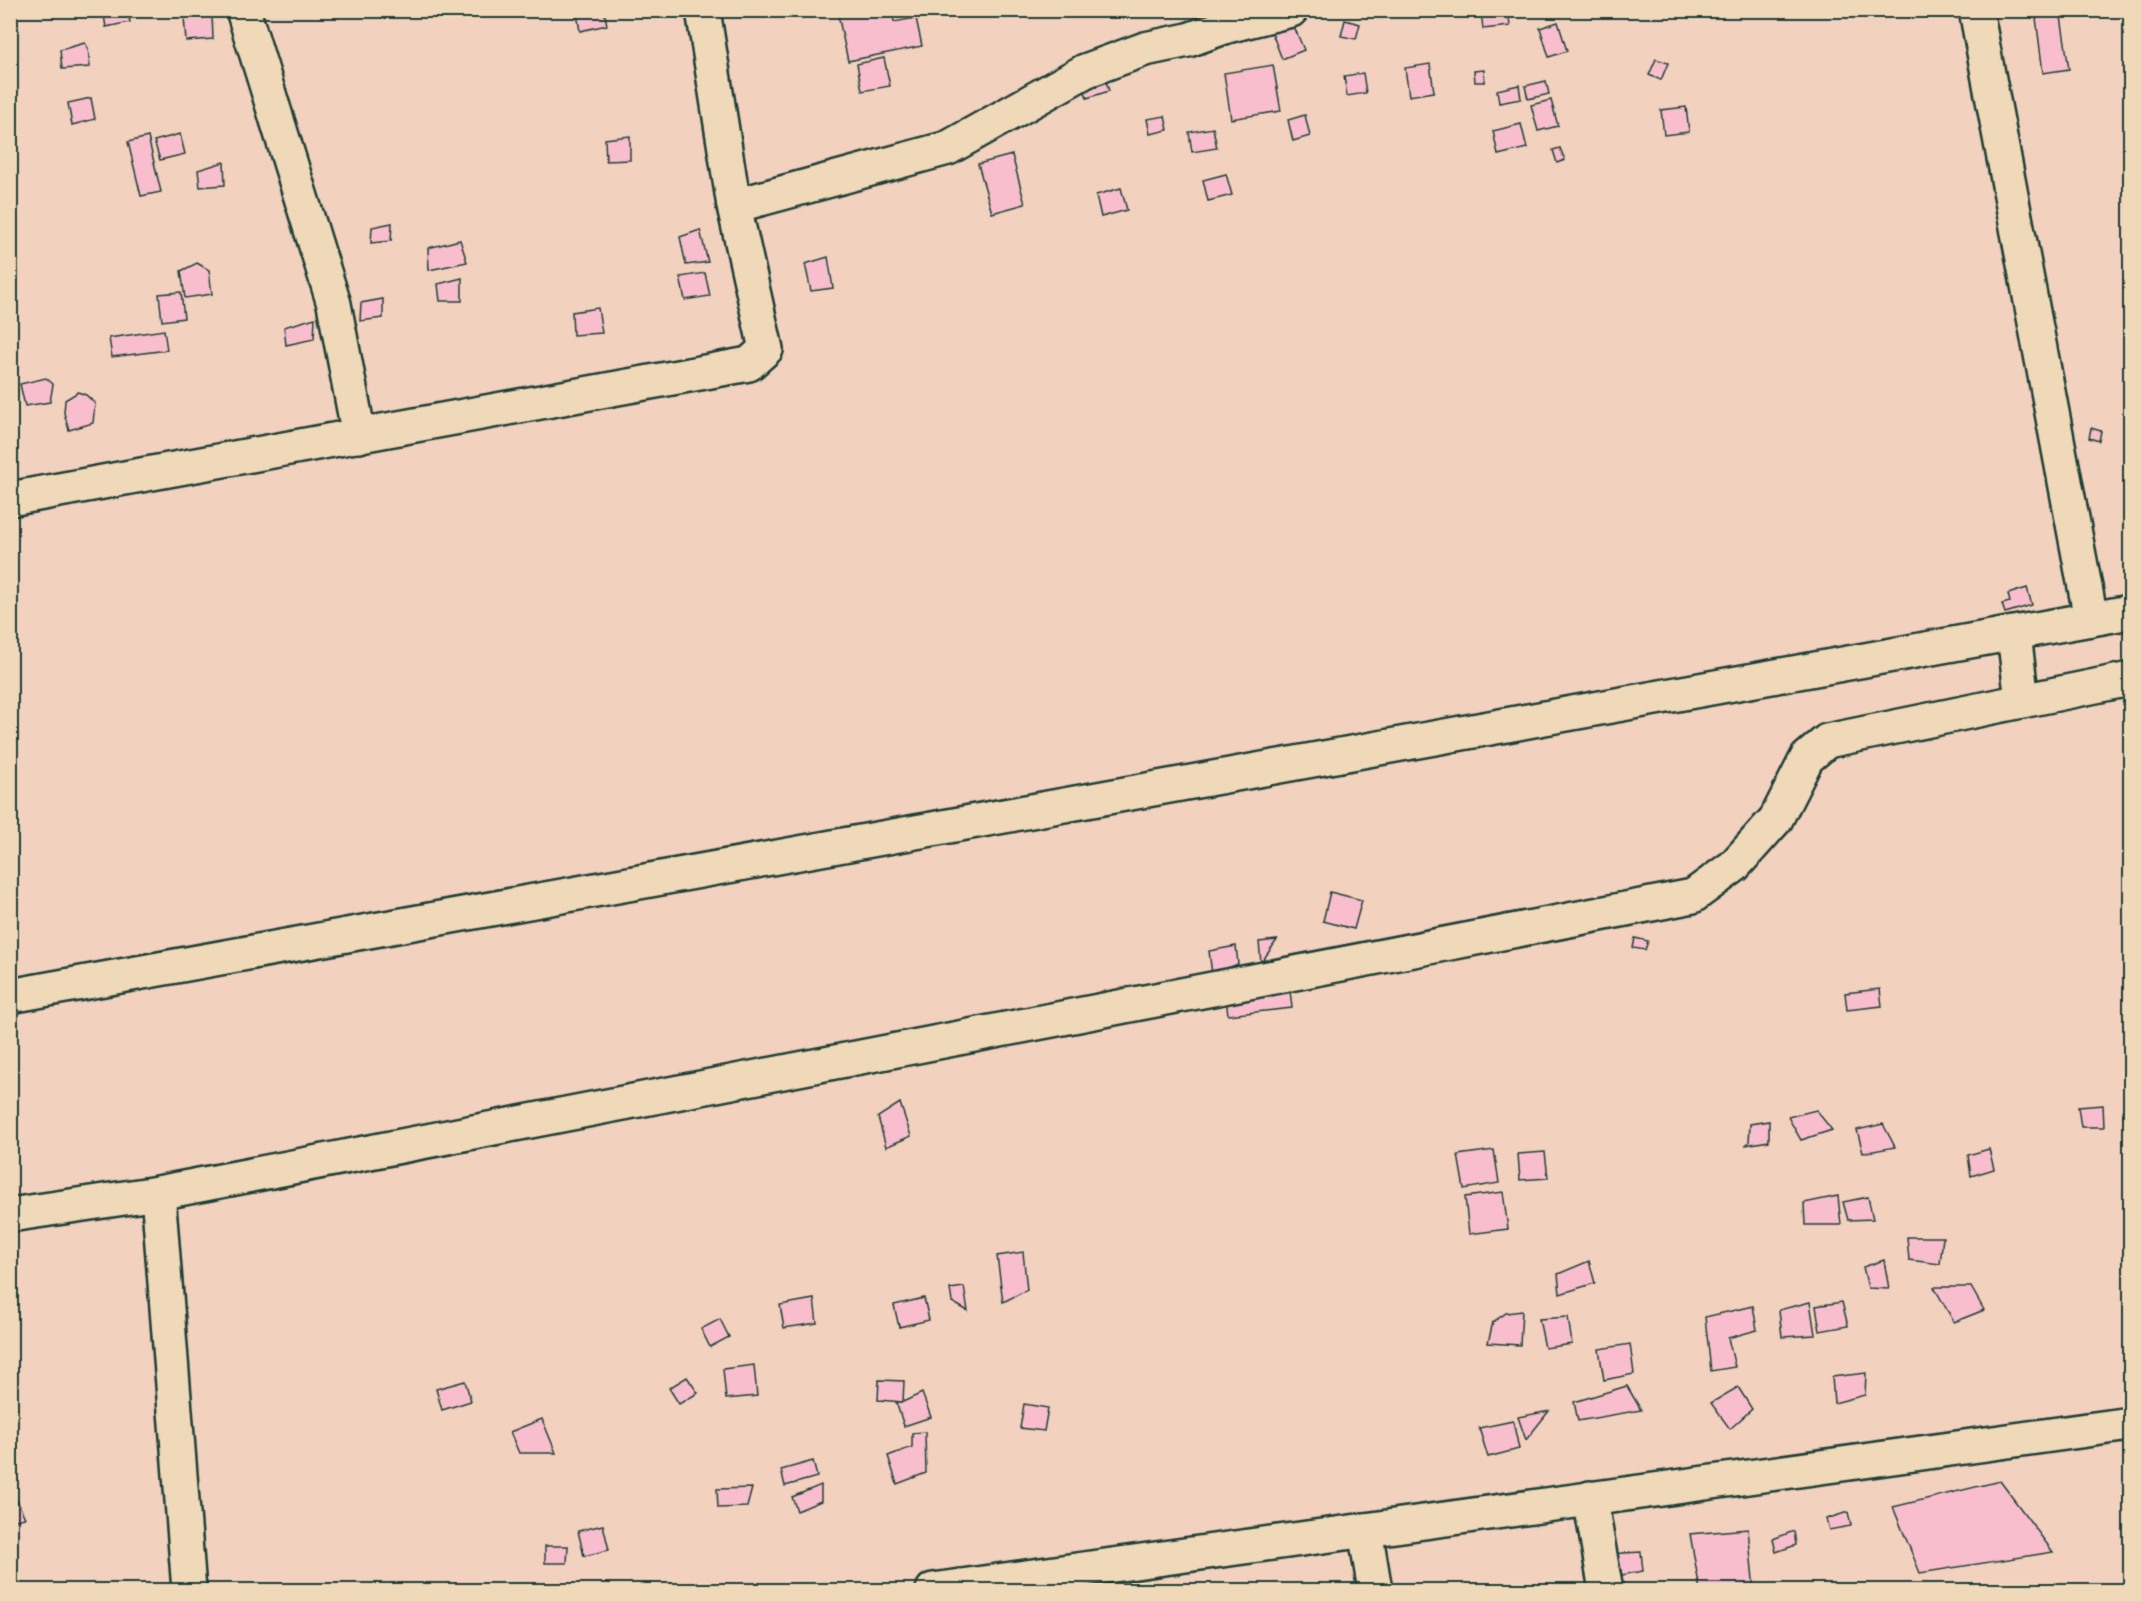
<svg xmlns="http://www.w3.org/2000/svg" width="2141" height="1601" font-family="Dekko,sans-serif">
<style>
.building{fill:#f8bece;stroke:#1f3d34;stroke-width:1.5}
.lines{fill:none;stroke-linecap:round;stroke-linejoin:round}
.street-casing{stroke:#1f3d34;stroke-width:38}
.secondary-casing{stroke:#1f3d34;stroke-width:38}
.street{stroke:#f0d9b9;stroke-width:33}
.secondary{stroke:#f0d9b9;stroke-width:33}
</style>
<rect width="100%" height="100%" fill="#f2d1bf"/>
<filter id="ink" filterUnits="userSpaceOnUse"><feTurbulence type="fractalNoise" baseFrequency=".0167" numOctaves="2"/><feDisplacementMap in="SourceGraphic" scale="12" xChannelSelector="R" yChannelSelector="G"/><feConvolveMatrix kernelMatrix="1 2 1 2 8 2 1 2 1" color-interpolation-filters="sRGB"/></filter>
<g filter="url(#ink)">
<g class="building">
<polygon points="103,10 128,10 130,22 106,27"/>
<polygon points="591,10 604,10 607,25 580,31 577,14"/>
<polygon points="837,10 892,10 894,22 916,18 922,46 848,61"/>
<polygon points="1508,10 1510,26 1483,29 1481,11"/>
<polygon points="2035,10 2060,10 2069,69 2043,73"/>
<polygon points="212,15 213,39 186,41 184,17"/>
<polygon points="1345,20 1360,24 1356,39 1341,36"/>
<polygon points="1558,22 1567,51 1549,57 1540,28"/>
<polygon points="1293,24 1304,50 1282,59 1272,33"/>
<polygon points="85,43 88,48 90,67 62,69 60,50"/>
<polygon points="884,58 890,86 862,91 857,64"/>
<polygon points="1656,59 1668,63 1661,80 1649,75"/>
<polygon points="1430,64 1434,92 1409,96 1405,68"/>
<polygon points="1273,65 1281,111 1231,119 1224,73"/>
<polygon points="1484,70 1485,82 1475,82 1474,71"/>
<polygon points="1363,73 1366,93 1347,96 1344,76"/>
<polygon points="1104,74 1109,91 1087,98 1082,82"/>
<polygon points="1546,81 1549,94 1528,99 1525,86"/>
<polygon points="1519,85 1521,99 1499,103 1497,90"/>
<polygon points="91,98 95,119 72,125 68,103"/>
<polygon points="1551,100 1558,126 1538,131 1531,105"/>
<polygon points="1686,107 1689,132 1664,135 1661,110"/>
<polygon points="1305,115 1310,136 1293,141 1288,120"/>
<polygon points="1165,116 1168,130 1150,134 1147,119"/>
<polygon points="1521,124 1527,148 1498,155 1493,131"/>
<polygon points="1213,128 1217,148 1192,152 1189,132"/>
<polygon points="180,134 185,154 160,160 154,141"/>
<polygon points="630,136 630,160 606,161 605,139"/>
<polygon points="148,137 161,192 141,196 128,142"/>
<polygon points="1560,148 1565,160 1557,163 1553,150"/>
<polygon points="1012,155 1025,204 992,213 978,164"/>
<polygon points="224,162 225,185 200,187 198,170"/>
<polygon points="1226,174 1232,195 1208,201 1203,180"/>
<polygon points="1121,188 1127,210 1101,217 1096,195"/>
<polygon points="392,223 391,241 371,243 372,227"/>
<polygon points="700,230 708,262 686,265 680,237"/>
<polygon points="460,240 467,262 429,270 428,248"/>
<polygon points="828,257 833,288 811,291 805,264"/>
<polygon points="197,263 209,270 212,294 185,298 181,271"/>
<polygon points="705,273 710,296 685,300 680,277"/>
<polygon points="462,278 462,301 440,301 438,284"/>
<polygon points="181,292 184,318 162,321 159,294"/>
<polygon points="383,299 383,318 360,321 361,303"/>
<polygon points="598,308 602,333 573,335 572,312"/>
<polygon points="315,318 314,339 286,345 284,327"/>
<polygon points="164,330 167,350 112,357 109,338"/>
<polygon points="46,378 53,384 50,402 25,406 20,384"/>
<polygon points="78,392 86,395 95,403 93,423 69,430 64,413 65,400"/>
<polygon points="2091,428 2101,431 2099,441 2089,438"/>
<polygon points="2027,588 2032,605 2005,613 2002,604 2010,602 2008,594"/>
<polygon points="1330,892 1362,900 1354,929 1323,921"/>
<polygon points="1635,938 1648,941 1645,950 1633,948"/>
<polygon points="1277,940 1261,963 1259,942"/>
<polygon points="1236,946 1238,964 1212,974 1209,951"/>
<polygon points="1289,981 1292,1008 1228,1015 1225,988"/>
<polygon points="1880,989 1882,1006 1847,1010 1845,993"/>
<polygon points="900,1103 911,1136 886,1147 878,1117"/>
<polygon points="2103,1105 2104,1127 2081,1127 2078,1107"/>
<polygon points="1816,1110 1832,1130 1801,1140 1788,1117"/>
<polygon points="1769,1121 1769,1141 1745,1145 1749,1142 1750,1124"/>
<polygon points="1883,1124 1895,1147 1863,1153 1857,1130"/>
<polygon points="1989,1149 1994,1169 1971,1176 1968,1155"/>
<polygon points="1494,1150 1499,1183 1464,1189 1458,1155"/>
<polygon points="1545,1152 1548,1178 1520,1180 1518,1154"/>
<polygon points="1503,1192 1508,1229 1469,1234 1465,1197"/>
<polygon points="1838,1196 1841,1225 1805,1225 1804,1203"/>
<polygon points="1868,1197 1873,1219 1848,1220 1843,1202"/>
<polygon points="1907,1237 1943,1237 1940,1264 1909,1260"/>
<polygon points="1023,1252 1027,1290 1003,1302 997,1256"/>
<polygon points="1884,1260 1889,1289 1868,1288 1863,1267"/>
<polygon points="1589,1261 1595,1283 1560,1294 1558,1274"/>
<polygon points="964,1287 968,1311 952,1302 950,1289"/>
<polygon points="1934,1287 1971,1287 1984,1310 1954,1322"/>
<polygon points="924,1298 929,1320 899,1327 894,1305"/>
<polygon points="814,1299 817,1323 784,1328 780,1305"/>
<polygon points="1810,1302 1815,1335 1782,1337 1779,1310"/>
<polygon points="1842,1302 1848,1326 1820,1331 1816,1306"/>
<polygon points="1753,1306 1757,1330 1728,1338 1735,1367 1711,1371 1705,1317"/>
<polygon points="1522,1311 1520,1345 1488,1343 1493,1322 1506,1313"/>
<polygon points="1568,1317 1572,1344 1545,1348 1539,1319"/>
<polygon points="720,1319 729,1337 710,1347 701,1329"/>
<polygon points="1630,1344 1634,1374 1604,1380 1599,1349"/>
<polygon points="754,1365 757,1396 726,1399 723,1369"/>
<polygon points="1866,1373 1865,1395 1834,1403 1832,1377"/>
<polygon points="687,1377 698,1393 679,1404 669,1388"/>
<polygon points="879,1380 904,1381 903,1402 878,1400"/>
<polygon points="465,1381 471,1401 442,1410 436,1389"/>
<polygon points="1627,1386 1641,1410 1578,1421 1574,1402"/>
<polygon points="1738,1387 1752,1409 1730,1429 1711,1403"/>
<polygon points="922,1393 931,1417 904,1426 896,1402 903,1402"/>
<polygon points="1024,1404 1048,1408 1044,1431 1020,1428"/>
<polygon points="1549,1411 1526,1440 1518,1417"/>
<polygon points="542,1419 556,1453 519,1453 510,1432"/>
<polygon points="1513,1421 1519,1449 1488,1457 1479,1428"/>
<polygon points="925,1432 926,1473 897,1484 888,1456 912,1447 912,1433"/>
<polygon points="813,1461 817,1477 785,1486 781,1470"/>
<polygon points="2000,1481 2053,1552 1920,1573 1893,1507"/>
<polygon points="821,1485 821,1501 797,1511 792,1497"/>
<polygon points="752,1488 747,1507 718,1508 717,1489"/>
<polygon points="16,1498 25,1518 10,1521 10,1499"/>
<polygon points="1848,1512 1851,1526 1829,1530 1826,1519"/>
<polygon points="603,1525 609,1550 584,1556 578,1531"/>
<polygon points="1748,1529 1754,1590 1700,1590 1690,1534"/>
<polygon points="1794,1531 1796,1545 1776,1552 1773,1539"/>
<polygon points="545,1546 568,1546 567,1563 545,1563"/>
<polygon points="1641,1552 1643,1571 1617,1576 1607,1554"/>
</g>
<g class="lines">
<g class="street-casing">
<g id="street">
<polyline points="243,10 334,304 359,436"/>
<polyline points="1976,10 2091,619"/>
<polyline points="734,206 948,148 1085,71 1145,49 1188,40 1227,26 1291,10"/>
<polyline points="10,499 749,364 766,349 734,206 703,10"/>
<polyline points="2022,701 2130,679"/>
<polyline points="158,1193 189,1590"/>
<polyline points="10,1215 158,1193 1693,896 1734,866 1776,819 1807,758 1827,741 2022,701 2014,634"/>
<polyline points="1590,1498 1606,1590"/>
<polyline points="1365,1530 1375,1590"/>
<polyline points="933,1590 2130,1424"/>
</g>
</g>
<g class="secondary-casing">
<polyline id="secondary" points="10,996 2130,612"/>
</g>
<use href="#street" class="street"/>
<use href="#secondary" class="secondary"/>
</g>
</g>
<rect width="2141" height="1601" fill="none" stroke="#f0d9b9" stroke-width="36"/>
<rect x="18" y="18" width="2105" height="1565" fill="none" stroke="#1f3d34" stroke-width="2" filter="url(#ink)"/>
</svg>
